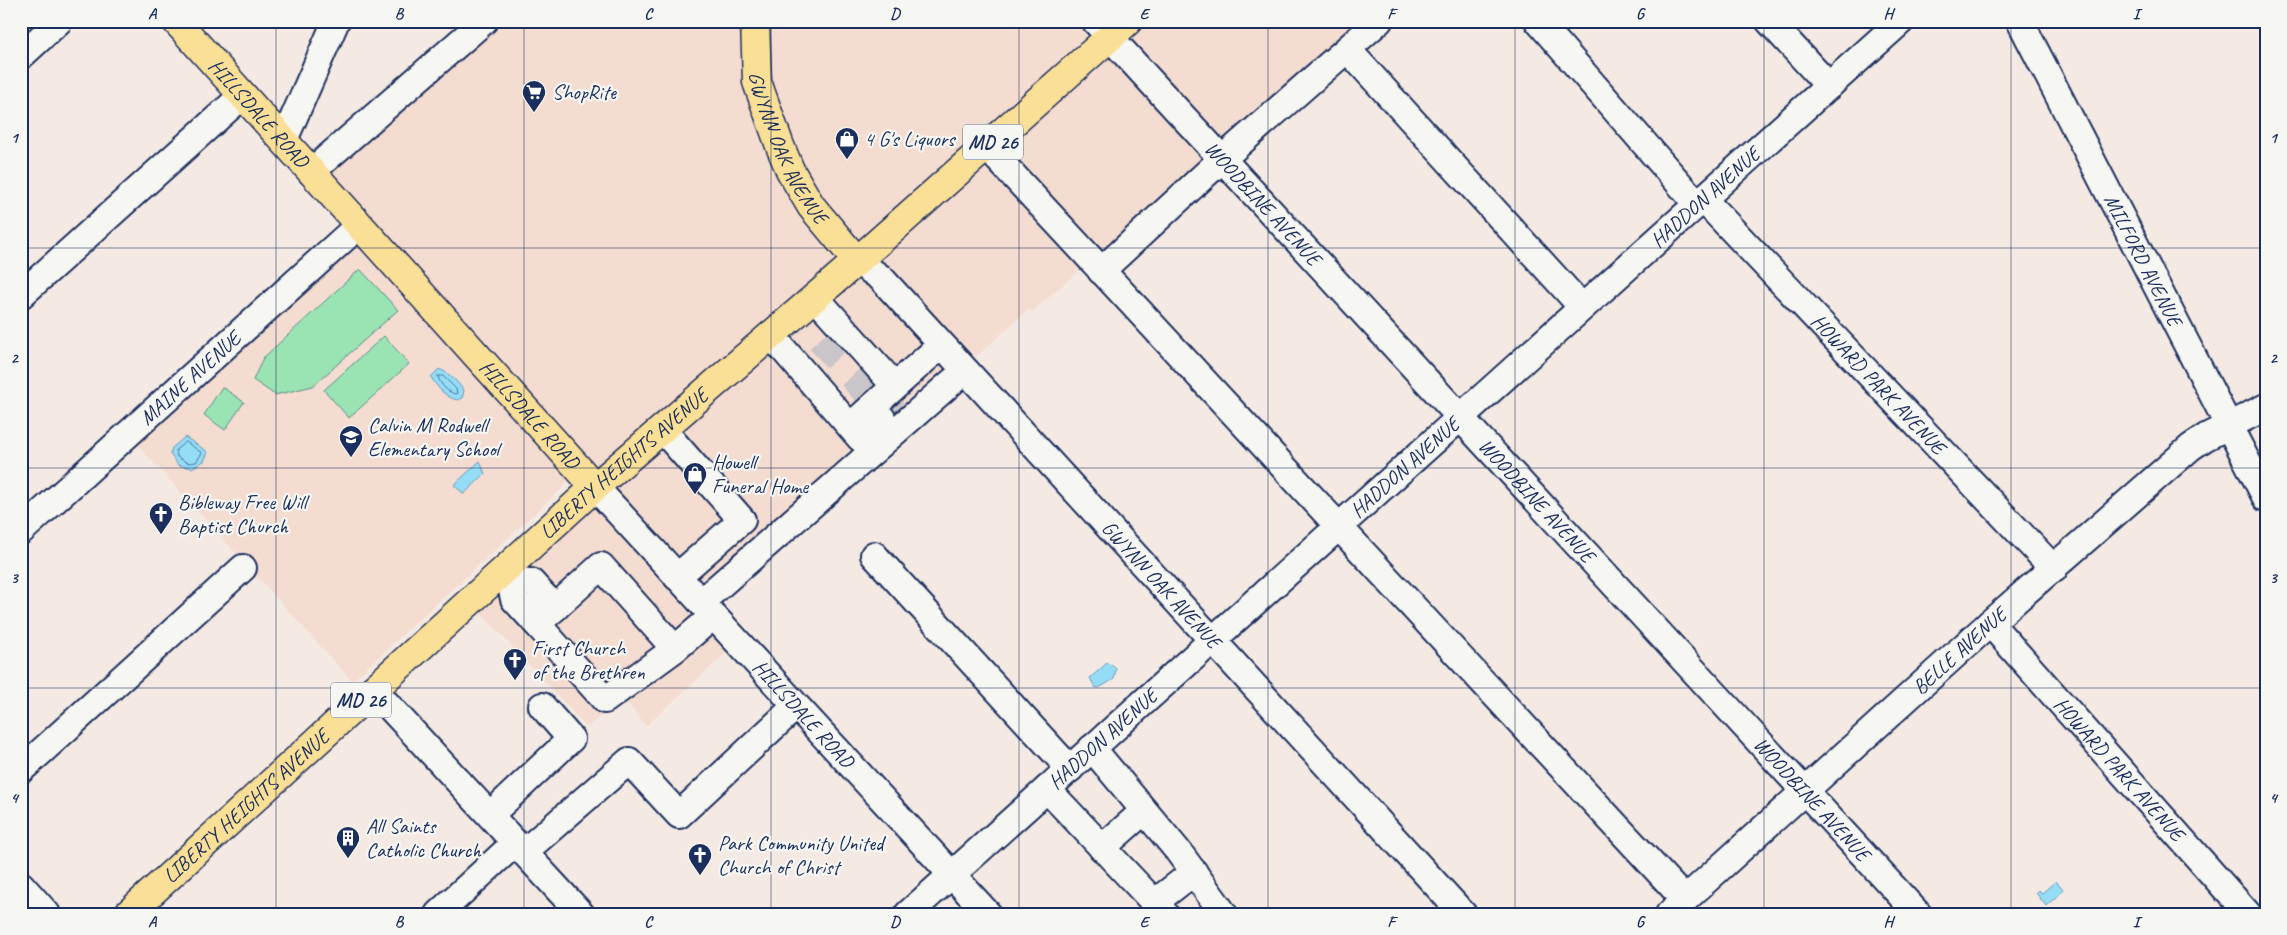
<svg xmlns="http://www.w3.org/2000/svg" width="2287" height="935" font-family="Caveat,sans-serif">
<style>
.built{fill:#f4dcd1}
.green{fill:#9ae4b4;stroke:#5a8a89}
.water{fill:#95ddf7;stroke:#6497ba}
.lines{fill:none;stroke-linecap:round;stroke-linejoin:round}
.shore{stroke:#4c759b;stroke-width:1}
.minor-tunnel{stroke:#c9c5c8;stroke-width:26;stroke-dasharray:26 13;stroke-linecap:butt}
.minor-casing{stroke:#1b2f5e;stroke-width:30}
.major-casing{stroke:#1b2f5e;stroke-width:31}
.minor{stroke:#f6f6f2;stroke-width:26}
.major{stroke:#fadf96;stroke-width:28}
.grid{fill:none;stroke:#1b2f5e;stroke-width:1;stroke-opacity:0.55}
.labels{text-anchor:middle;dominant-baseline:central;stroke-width:4.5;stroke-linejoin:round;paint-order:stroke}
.shield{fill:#f6f6f2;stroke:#5d6b8a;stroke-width:1}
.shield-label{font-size:20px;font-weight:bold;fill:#1b2f5e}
.poi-label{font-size:21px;fill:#1b2f5e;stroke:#f6f6f2;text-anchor:start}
.street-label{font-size:21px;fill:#1b2f5e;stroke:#f6f6f2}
.neatline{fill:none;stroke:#1b2f5e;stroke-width:2}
.grid-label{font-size:16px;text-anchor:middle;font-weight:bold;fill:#1b2f5e}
</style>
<rect width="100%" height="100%" fill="#f5eae3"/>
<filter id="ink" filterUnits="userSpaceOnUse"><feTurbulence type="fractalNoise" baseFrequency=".02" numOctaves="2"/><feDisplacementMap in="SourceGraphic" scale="10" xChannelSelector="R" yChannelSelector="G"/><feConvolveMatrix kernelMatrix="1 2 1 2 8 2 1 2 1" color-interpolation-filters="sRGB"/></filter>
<g filter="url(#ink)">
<polygon class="built" points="484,21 1377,21 1102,272 1091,260 1032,312 1029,309 702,604 737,643 646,726 622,697 587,728 469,600 583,493 567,476 567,484 352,681 134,441 353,245 360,244 313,174"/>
<g class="green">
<polygon points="360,269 398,310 313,386 275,395 253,380 263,358"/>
<polygon points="384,336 409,364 349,418 324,390"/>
<polygon points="222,387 244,402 225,430 204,415"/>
</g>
<g class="water">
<path d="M439,369C449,373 458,382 464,391L462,398L457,400C445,397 437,387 431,377Z"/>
<polygon points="185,437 208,452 204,461 192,468 178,465 170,454 172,448"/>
<polygon points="480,461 485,474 464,494 454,485"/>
<polygon points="1107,663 1116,668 1114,679 1099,688 1095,687 1090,678"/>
<polygon points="2056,881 2064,890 2046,906 2036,893 2039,890 2042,893"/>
</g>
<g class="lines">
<g class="shore">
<path d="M438,376H443L456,389L457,394C449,394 439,384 438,376Z"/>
<polygon points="186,442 202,453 196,462 188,463 177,457 176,450"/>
</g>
<g class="minor-tunnel">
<polyline points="818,358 837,341"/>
<polyline points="850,395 869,378"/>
<polyline points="882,418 904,399"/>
</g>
<g class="minor-casing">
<g id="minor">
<path id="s1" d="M1095,21L1918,914"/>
<polyline points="1538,21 1697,204"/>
<polyline points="1769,21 1829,86"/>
<path id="s2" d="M2020,21L2266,498"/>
<polyline points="1348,50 1582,307"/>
<polyline points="21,56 59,21"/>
<polyline points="284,140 336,21"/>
<polyline points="987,147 1685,900"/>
<polyline points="311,172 484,21"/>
<path id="s3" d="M1703,199L2054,569"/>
<path id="s4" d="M857,261L881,278L1463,914"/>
<polyline points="1101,271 1222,159 1379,21"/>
<polyline points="21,295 243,95"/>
<polyline points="815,297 895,386"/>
<polyline points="771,335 860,438 882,418"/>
<polyline points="854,423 930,355"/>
<polyline points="662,429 742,520 677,577"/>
<path id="s5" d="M595,487L988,914"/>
<path id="s6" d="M21,531L359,225"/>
<polyline points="874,555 1070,769"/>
<polyline points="502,572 510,581 514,599 537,624"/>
<polyline points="510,581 531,582 555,608"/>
<polyline points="701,602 953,381"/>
<path id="s7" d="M1990,623L2248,914"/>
<polyline points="675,649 601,566 537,624 605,700 675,649 713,616"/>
<polyline points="373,689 581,914"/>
<polyline points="1092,748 1178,851 1224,914"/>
<polyline points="21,770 243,568"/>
<polyline points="1047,789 1165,914"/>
<polyline points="490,815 571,739 542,706"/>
<polyline points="1102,848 1144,811"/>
<polyline points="524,852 629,761 679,815 796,706"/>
<polyline points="21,885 47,914"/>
<polyline points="1154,903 1194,872"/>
<polyline points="438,914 515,843"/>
<path id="s8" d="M908,914L1901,21"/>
<path id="s9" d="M1669,914L1990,623L2191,447L2206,437L2266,407"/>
</g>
</g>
<g class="major-casing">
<g id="major">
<path id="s10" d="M176,21L595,487"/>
<path id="s11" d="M755,21L757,82L780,146L790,170L811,206L857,261"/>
<path id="s12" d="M128,914L595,487L857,261L1128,21"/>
</g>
</g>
<use href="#minor" class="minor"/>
<use href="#major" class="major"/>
</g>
</g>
<path class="grid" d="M276,21V914M524,21V914M771,21V914M1019,21V914M1268,21V914M1515,21V914M1764,21V914M2011,21V914M21,248H2266M21,468H2266M21,688H2266"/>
<defs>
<g id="supermarket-pin" transform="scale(1.25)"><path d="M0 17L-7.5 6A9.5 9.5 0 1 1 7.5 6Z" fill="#1b2f5e" stroke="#f6f6f2"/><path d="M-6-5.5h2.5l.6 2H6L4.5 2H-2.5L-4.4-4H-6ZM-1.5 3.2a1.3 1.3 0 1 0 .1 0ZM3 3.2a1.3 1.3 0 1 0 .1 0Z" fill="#fff"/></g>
<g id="shop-pin" transform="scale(1.25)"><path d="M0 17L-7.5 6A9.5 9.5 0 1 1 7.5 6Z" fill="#1b2f5e" stroke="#f6f6f2"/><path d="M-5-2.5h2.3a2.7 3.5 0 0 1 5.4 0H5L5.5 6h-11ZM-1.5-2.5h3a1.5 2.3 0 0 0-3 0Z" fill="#fff"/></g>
<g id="school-pin" transform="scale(1.25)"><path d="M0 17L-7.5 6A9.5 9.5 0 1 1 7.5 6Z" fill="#1b2f5e" stroke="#f6f6f2"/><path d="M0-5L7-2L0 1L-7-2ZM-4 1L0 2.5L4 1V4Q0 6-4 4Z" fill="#fff"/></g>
<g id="church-pin" transform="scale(1.25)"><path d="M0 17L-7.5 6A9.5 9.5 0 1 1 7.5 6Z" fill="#1b2f5e" stroke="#f6f6f2"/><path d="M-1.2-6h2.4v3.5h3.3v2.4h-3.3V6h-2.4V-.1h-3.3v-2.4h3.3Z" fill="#fff"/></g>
<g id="building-pin" transform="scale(1.25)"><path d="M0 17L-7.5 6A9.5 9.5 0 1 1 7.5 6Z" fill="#1b2f5e" stroke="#f6f6f2"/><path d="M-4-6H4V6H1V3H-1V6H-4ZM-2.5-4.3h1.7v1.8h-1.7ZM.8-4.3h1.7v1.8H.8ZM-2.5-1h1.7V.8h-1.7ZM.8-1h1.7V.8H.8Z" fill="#fff"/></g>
</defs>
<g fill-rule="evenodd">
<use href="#supermarket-pin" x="534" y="92"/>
<use href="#shop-pin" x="847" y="139"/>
<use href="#school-pin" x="351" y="437"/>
<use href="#shop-pin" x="695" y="474"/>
<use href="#church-pin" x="161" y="514"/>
<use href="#church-pin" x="515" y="660"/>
<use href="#building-pin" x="348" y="838"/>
<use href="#church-pin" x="700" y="855"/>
</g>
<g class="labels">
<g class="shield">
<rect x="963" y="124.5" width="60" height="35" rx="4"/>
<rect x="331" y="682.5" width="60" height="35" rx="4"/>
</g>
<g class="shield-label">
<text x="993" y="142">MD 26</text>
<text x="361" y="700">MD 26</text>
</g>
<g class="poi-label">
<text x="552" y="92">ShopRite</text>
<text x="864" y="139">4 G's Liquors</text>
<text x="368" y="425">Calvin M Rodwell<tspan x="368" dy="24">Elementary School</tspan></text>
<text x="712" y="462">Howell<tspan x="712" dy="24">Funeral Home</tspan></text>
<text x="178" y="502">Bibleway Free Will<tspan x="178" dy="24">Baptist Church</tspan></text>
<text x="532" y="648">First Church<tspan x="532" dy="24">of the Brethren</tspan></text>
<text x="366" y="826">All Saints<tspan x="366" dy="24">Catholic Church</tspan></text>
<text x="718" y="843">Park Community United<tspan x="718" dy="24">Church of Christ</tspan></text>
</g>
<g class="street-label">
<text stroke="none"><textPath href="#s10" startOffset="124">HILLSDALE ROAD</textPath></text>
<text stroke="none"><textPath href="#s11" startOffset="134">GWYNN OAK AVENUE</textPath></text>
<text stroke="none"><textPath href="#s8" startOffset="1072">HADDON AVENUE</textPath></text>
<text stroke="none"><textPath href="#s1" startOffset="248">WOODBINE AVENUE</textPath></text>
<text stroke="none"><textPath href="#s2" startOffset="269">MILFORD AVENUE</textPath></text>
<text stroke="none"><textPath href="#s6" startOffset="228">MAINE AVENUE</textPath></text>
<text stroke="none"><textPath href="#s3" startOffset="255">HOWARD PARK AVENUE</textPath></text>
<text stroke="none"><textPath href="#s10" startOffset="529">HILLSDALE ROAD</textPath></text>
<text stroke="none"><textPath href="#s12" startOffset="670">LIBERTY HEIGHTS AVENUE</textPath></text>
<text stroke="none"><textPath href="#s8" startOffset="668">HADDON AVENUE</textPath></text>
<text stroke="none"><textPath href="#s1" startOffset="652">WOODBINE AVENUE</textPath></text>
<text stroke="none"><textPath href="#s4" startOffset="445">GWYNN OAK AVENUE</textPath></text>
<text stroke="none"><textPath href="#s9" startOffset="392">BELLE AVENUE</textPath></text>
<text stroke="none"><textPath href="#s5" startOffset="308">HILLSDALE ROAD</textPath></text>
<text stroke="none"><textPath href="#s8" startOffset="262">HADDON AVENUE</textPath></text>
<text stroke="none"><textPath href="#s7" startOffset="195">HOWARD PARK AVENUE</textPath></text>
<text stroke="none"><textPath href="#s1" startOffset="1058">WOODBINE AVENUE</textPath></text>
<text stroke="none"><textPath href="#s12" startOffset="160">LIBERTY HEIGHTS AVENUE</textPath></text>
</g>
</g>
<rect width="2287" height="935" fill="none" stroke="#f6f6f2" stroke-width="55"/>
<rect x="28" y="28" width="2232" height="880" class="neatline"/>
<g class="grid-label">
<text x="152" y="19">A</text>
<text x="399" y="19">B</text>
<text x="648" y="19">C</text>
<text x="895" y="19">D</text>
<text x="1144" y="19">E</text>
<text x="1391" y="19">F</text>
<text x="1640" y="19">G</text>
<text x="1888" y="19">H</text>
<text x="2136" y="19">I</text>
<text x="14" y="143">1</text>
<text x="2273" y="143">1</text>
<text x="14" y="363">2</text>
<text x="2273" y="363">2</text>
<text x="14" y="583">3</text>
<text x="2273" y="583">3</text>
<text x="14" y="803">4</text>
<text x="2273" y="803">4</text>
<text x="152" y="927">A</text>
<text x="399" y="927">B</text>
<text x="648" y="927">C</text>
<text x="895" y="927">D</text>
<text x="1144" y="927">E</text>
<text x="1391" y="927">F</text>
<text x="1640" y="927">G</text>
<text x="1888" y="927">H</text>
<text x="2136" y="927">I</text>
</g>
</svg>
